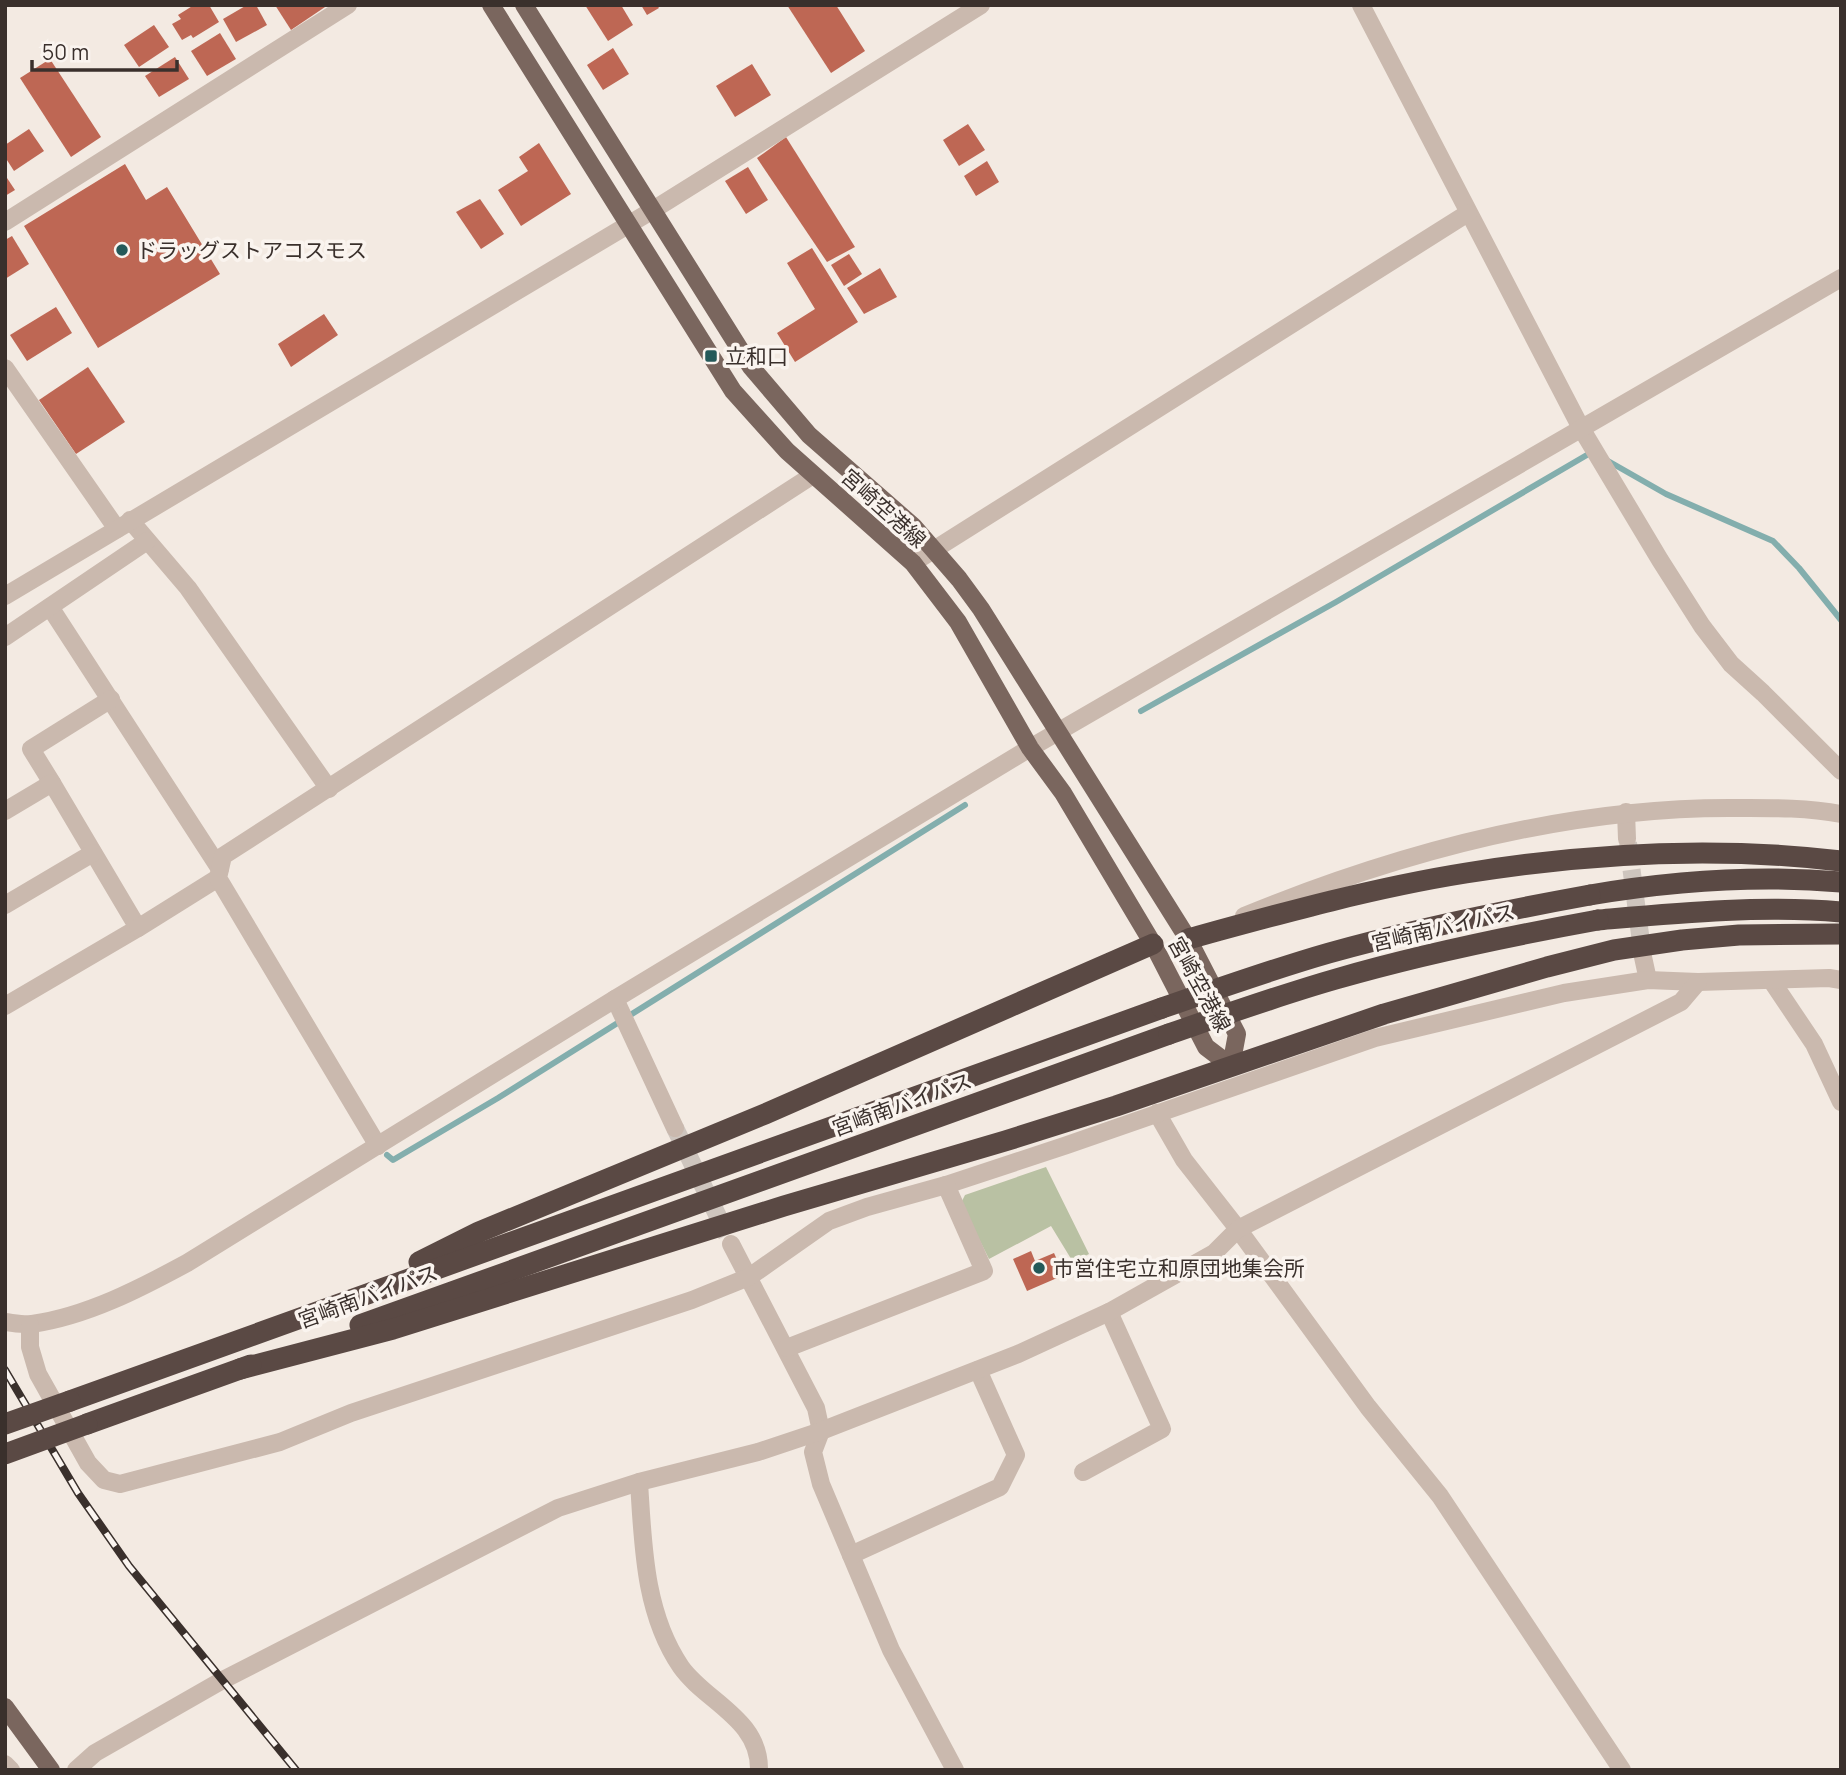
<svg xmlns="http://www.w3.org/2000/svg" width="1846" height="1775" font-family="Manrope,'Noto Sans JP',sans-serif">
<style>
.green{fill:#b9c1a3}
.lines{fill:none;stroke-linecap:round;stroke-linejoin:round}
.stream{stroke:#83aead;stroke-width:6}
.building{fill:#be6754}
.minor-tunnel{stroke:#cec5be;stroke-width:18;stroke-dasharray:18 9;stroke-linecap:butt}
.minor{stroke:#cab9ae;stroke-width:18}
.major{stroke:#7a665e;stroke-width:18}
.highway{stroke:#5a4944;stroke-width:21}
.rail-casing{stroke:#3a302c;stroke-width:8}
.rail{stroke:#faf4ef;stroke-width:5;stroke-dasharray:16;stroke-linecap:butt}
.highway-bridge{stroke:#5a4944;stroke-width:21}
.poi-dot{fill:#245959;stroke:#faf4ef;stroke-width:2.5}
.labels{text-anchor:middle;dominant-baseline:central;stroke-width:7;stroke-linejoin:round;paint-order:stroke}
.poi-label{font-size:21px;fill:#3a302c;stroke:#faf4ef;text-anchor:start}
.street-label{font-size:21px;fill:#3a302c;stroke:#faf4ef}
</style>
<rect width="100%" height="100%" fill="#f3eae2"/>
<polygon class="green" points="1046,1167 1089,1254 1073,1262 1051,1226 989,1259 961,1203 965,1195"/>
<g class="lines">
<g class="stream">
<polyline points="1608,461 1666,494 1773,541 1799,568 1841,620"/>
<polyline points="1141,711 1336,602 1592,452"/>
<polyline points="387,1155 393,1160 498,1098 965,805"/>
</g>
</g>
<g class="building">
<polygon points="194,5 209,5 219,22 193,38 191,35 182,40 172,24 181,19 178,15"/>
<polygon points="247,5 256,5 267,25 236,42 223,19"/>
<polygon points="275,5 328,5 291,30"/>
<polygon points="585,5 621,5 633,25 608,41"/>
<polygon points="641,5 657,5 659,8 647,15"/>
<polygon points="787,5 836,5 865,51 831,73"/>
<polygon points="154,25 169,47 139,67 124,45"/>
<polygon points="220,33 236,59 207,76 191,51"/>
<polygon points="613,48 629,74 603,90 587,65"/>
<polygon points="175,57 189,79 159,97 145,76"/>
<polygon points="50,59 101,137 71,157 20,78"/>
<polygon points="752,64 771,95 735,117 716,86"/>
<polygon points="968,124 985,150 959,166 943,140"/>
<polygon points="29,129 44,151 14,171 5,157 5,145"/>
<polygon points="786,137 855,247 827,262 757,158"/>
<polygon points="539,143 571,194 521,226 498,190 528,171 519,157"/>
<polygon points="987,161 999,182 976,196 964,176"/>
<polygon points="125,164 146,200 167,187 220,274 98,348 24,226"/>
<polygon points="748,167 768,200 746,214 725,181"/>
<polygon points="5,175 15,190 5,196"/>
<polygon points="480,199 504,234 481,249 456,212"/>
<polygon points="12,236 29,264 5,279 5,240"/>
<polygon points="812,248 858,322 795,362 777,333 815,309 787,263"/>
<polygon points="849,254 862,274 844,286 831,265"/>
<polygon points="880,268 897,297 864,314 847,288"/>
<polygon points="56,307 72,333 27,361 10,335"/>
<polygon points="324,314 338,335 291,367 278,344"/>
<polygon points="88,367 125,422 76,454 39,400"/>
<polygon points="1031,1251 1035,1261 1054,1253 1064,1275 1027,1291 1013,1259"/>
</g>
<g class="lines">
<g class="minor-tunnel">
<polyline points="1628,843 1643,957"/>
<polyline points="675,1128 727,1235"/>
</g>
<g class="minor">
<polyline points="1361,5 1581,428 1660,560 1702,626 1731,664 1763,693 1841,771"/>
<polyline points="5,222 348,5"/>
<polyline points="5,368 117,529"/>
<polyline points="130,520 188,588 329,789"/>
<polyline points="913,563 1468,213"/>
<polyline points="5,596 653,210 981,5"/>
<polyline points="50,607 220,869"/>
<polyline points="5,637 147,541"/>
<polyline points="52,783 31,749 111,699"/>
<polyline points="5,811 52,783 138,928 5,1006"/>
<polyline points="1626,812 1627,839"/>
<polyline points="5,905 93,853"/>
<path d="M1244,916C1398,853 1562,808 1729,808C1767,808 1804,807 1841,814"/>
<polyline points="138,928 218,878"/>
<polyline points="1643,957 1648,980"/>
<polyline points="1771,980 1814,1044 1841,1102"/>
<polyline points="615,999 675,1128"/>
<polyline points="1157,1113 1184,1160 1238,1229 1368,1407 1440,1496 1622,1770"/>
<polyline points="378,1146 218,878 223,856 813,475"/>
<polyline points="731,1244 816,1408 821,1431 813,1452 821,1484 891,1650 955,1770"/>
<path d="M5,1322C14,1323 24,1325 32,1324C87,1316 139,1289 187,1263L615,999L1030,748L1841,278"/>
<polyline points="30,1325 30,1347 38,1374 88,1463 104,1480 120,1484 280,1442 351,1413 692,1300 749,1277 829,1221 867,1207 946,1185 1067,1145 1375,1038 1564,993 1648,980 1698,982 1829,978 1841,980"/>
<polyline points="787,1348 984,1271 946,1185"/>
<polyline points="1083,1472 1162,1429 1109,1312"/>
<path d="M639,1482C643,1544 644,1613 681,1667C706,1702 760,1719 759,1770"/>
<polyline points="851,1555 1000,1487 1016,1455 978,1370"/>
<polyline points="5,1764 11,1770"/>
<polyline points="76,1770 95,1753 221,1681 558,1508 639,1482 758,1452 821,1431 1018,1354 1109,1312 1214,1253 1238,1229 1681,1002 1698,982"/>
</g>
<g class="major">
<polyline points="491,5 733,391 787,451 913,563 958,622 1030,748 1063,793 1153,944 1206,1047 1231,1066 1237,1034 1188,939 981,609 959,579 913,526 809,435 751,367 524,5"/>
<polyline points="5,1707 51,1770"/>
</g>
<g class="highway">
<path d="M1590,895C1672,881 1758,875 1841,882"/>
<path d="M1598,920C1678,913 1760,905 1841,912"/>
<path d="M1188,939C1279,914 1372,888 1466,873C1589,853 1717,846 1841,861"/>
<polyline points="419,1262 479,1232 765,1114 1153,944"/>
<polyline points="360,1325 1169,1034"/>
<polyline points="240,1369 393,1329 784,1206 1005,1141 1116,1106 1384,1014 1547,967 1614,950 1682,940 1739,935 1841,934"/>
<polyline points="70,1401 1162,1008"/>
<polyline points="87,1424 251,1365"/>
</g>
<g class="rail-casing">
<polyline id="rail" points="5,1370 78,1493 129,1566 296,1770"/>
</g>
<use href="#rail" class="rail"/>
<g class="highway-bridge">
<path d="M1162,1008C1217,989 1273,969 1329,953C1415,929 1502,911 1590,895"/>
<path d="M1169,1034C1224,1015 1280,995 1336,979C1422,954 1510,936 1598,920"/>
<polyline points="5,1424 70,1401"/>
<polyline points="5,1454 87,1424"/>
</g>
</g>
<g class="poi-dot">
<circle cx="122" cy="250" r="7"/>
<rect x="704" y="349" width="14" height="14" rx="3.5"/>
<circle cx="1039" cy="1268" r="7"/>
</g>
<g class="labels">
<g class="poi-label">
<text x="136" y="250">ドラッグストアコスモス</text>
<text x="725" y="356">立和口</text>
<text x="1053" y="1268">市営住宅立和原団地集会所</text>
</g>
<g class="street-label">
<text transform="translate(884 508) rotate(42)">宮崎空港線</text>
<text transform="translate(1443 927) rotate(-13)">宮崎南バイパス</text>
<text transform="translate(1200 984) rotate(61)">宮崎空港線</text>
<text transform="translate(902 1104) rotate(-20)">宮崎南バイパス</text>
<text transform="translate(368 1296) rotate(-20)">宮崎南バイパス</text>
</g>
</g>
<rect width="1846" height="1775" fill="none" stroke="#3a302c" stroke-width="14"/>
<path d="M32 60v10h145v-10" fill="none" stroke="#3a302c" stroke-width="3.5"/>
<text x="42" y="60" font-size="21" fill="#3a302c" stroke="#faf4ef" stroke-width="5" paint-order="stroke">50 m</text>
</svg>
